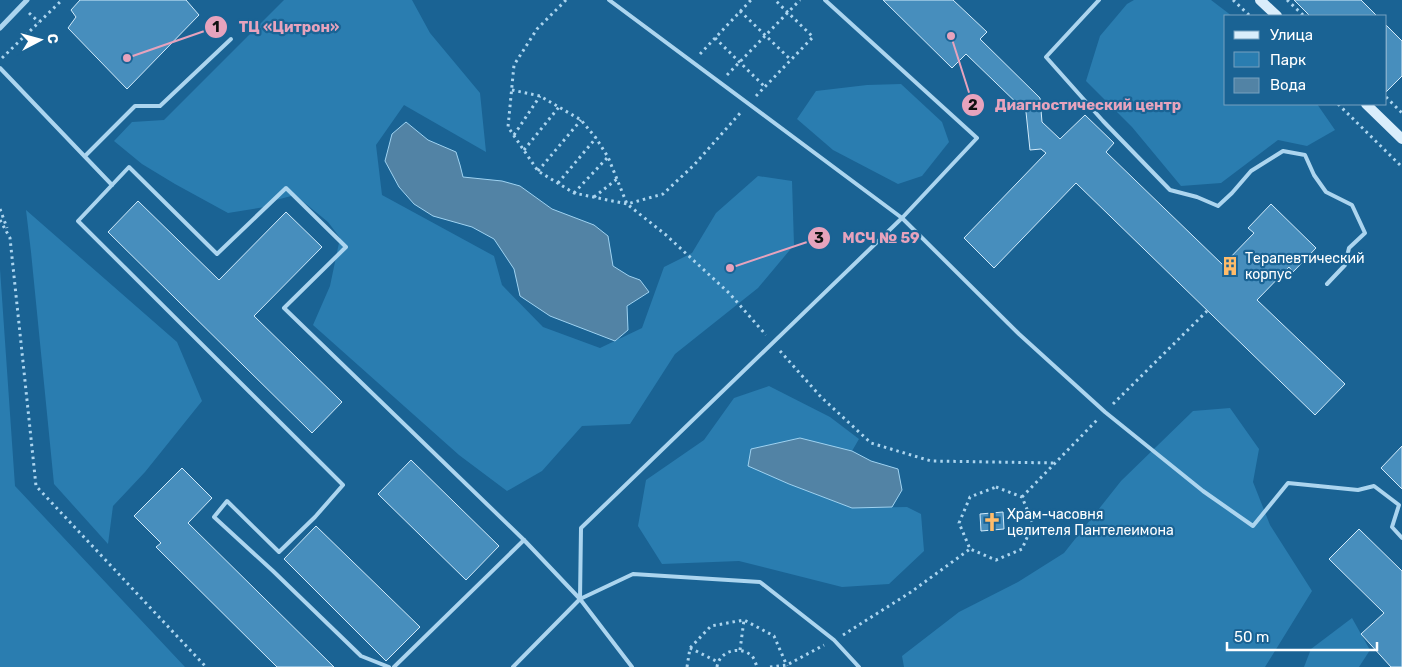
<svg xmlns="http://www.w3.org/2000/svg" width="1402" height="667" font-family="Rubik,sans-serif">
<style>
.green{fill:#2a7db0}
.water{fill:#5283a5;stroke:#9fd3f2}
.building{fill:#478ebd;stroke:#d2ebfb}
.lines{fill:none;stroke-linecap:round;stroke-linejoin:round}
.path{stroke:#acd5ef;stroke-width:3;stroke-dasharray:2.5 4;stroke-linecap:butt}
.lane{stroke:#acd5ef;stroke-width:4}
.street{stroke:#acd5ef;stroke-width:5}
.secondary{stroke:#d9edfb;stroke-width:10}
.labels{text-anchor:middle;dominant-baseline:central;stroke-width:4.5;stroke-linejoin:round;paint-order:stroke}
.poi-label{font-size:14px;fill:#fff;stroke:#1a6394;text-anchor:start}
.leader{fill:none;stroke:#e7a3bd;stroke-width:2}
.callout-dot{fill:#e7a3bd;stroke:#1a6394;stroke-width:2}
.mark-label{font-size:15px;text-anchor:middle;font-weight:bold;fill:#111}
.callout-label{font-size:15px;text-anchor:middle;font-weight:bold;fill:#e7a3bd;stroke:#1a6394;stroke-width:4.5;stroke-linejoin:round;paint-order:stroke}
</style>
<rect width="100%" height="100%" fill="#1a6394"/>
<g class="green">
<polygon points="284,0 412,0 430,33 480,93 486,152 404,105 376,145 382,195 494,256 502,285 543,327 600,348 642,328 664,267 692,253 716,213 758,176 792,181 794,245 758,288 675,354 630,424 582,426 542,471 507,491 459,455 313,325 330,286 340,238 328,222 295,195 276,200 265,207 228,213 175,184 142,164 114,141 132,122 164,120"/>
<polygon points="1134,0 1211,0 1232,16 1226,16 1226,104 1317,104 1335,130 1307,146 1278,140 1221,183 1181,186 1132,127 1086,81 1100,36 1127,4"/>
<polygon points="901,84 942,122 949,142 922,176 898,184 833,150 797,119 816,91 867,85"/>
<polygon points="26,210 177,342 202,401 145,472 113,506 108,544 54,484 31,252"/>
<polygon points="0,269 15,486 185,667 0,667"/>
<polygon points="769,386 830,417 859,439 852,451 800,438 751,449 749,466 789,484 852,508 907,507 921,514 924,551 889,584 842,587 739,561 662,564 638,526 646,480 704,440 734,398"/>
<polygon points="1230,408 1259,449 1253,482 1270,525 1312,591 1265,667 904,667 902,656 959,612 1018,582 1064,553 1121,481 1193,411"/>
<polygon points="1352,618 1370,650 1359,667 1304,667 1311,649"/>
</g>
<g class="water">
<polygon points="406,122 428,140 456,152 460,165 463,177 502,181 520,186 552,209 594,225 608,236 613,266 629,276 640,280 649,292 627,306 628,330 615,341 550,316 520,296 514,269 494,239 472,227 433,216 414,204 399,187 385,161 392,134"/>
<polygon points="800,438 852,451 871,461 898,469 902,490 892,507 852,508 789,484 748,466 751,449"/>
</g>
<g class="building">
<polygon points="80,0 186,0 199,15 127,89 68,28 76,17 71,10"/>
<polygon points="883,0 953,0 987,32 980,39 1040,98 1042,122 1060,139 1085,115 1114,143 1106,152 1223,265 1254,233 1248,228 1271,204 1316,248 1293,272 1289,267 1257,300 1345,384 1315,415 1076,183 994,268 964,238 1046,153 1041,149 1030,150 1026,112 966,54 952,68"/>
<polygon points="1294,0 1361,0 1377,16 1310,16"/>
<polygon points="1386,25 1402,41 1402,76 1386,92"/>
<polygon points="138,201 219,280 286,212 322,247 254,316 342,402 312,433 108,232"/>
<polygon points="1402,446 1402,489 1381,468"/>
<polygon points="411,460 499,546 466,580 378,494"/>
<polygon points="182,468 212,498 188,523 334,667 277,667 156,547 161,543 134,516"/>
<polygon points="1003,512 1004,529 981,531 980,514"/>
<polygon points="316,526 420,627 386,661 284,559"/>
<polygon points="1359,529 1402,571 1402,667 1391,667 1361,634 1384,613 1329,559"/>
</g>
<g class="lines">
<g class="path">
<polyline points="566,0 537,29 514,65 508,127 538,171 574,193 627,204 663,194 694,165 742,111"/>
<polyline points="1233,0 1250,16"/>
<polyline points="1287,0 1304,16"/>
<polyline points="740,11 791,60"/>
<polyline points="29,13 39,22"/>
<polyline points="715,38 765,87"/>
<polyline points="700,54 751,0"/>
<polyline points="2,58 62,0"/>
<polyline points="727,75 800,0"/>
<polyline points="512,90 540,96 581,120 596,138 608,157 627,204 666,235 729,293 766,335"/>
<polyline points="756,96 813,37 775,0"/>
<polyline points="1386,97 1402,113"/>
<polyline points="1338,104 1402,167"/>
<polyline points="514,135 540,96"/>
<polyline points="524,150 559,107"/>
<polyline points="538,171 581,120"/>
<polyline points="558,183 596,138"/>
<polyline points="574,193 608,157"/>
<polyline points="594,197 617,179"/>
<polyline points="0,209 7,228"/>
<polyline points="0,220 10,238 36,486 206,667"/>
<polyline points="780,351 821,397 871,443 931,461 1055,463"/>
<polyline points="1113,404 1207,311"/>
<polygon points="996,487 1022,497 1033,524 1022,549 996,560 970,549 959,523 970,497"/>
<polyline points="1022,497 1098,419"/>
<polyline points="843,635 911,592 970,549"/>
<polyline points="690,648 718,662"/>
<polyline points="740,650 744,620"/>
<polyline points="687,667 690,648 711,626 744,620 774,636 787,666"/>
<path d="M717,667C719,651 740,645 752,656C754,658 756,664 757,667"/>
<polyline points="770,667 787,665 824,645"/>
</g>
<g class="lane">
<polyline points="609,0 902,218 1019,334 1105,412 1203,491 1253,526 1288,483 1358,490 1374,486 1399,505 1392,527 1402,538"/>
<polyline points="1099,0 1046,57 1103,121 1170,190 1197,197 1218,206 1232,193 1251,171 1283,151 1305,155 1314,175 1326,192 1352,205 1365,233 1349,248 1345,265 1327,284"/>
<polyline points="0,68 112,185"/>
<polyline points="85,156 135,106 160,106 231,39"/>
<polyline points="389,667 361,656 273,571 214,517 227,501 279,552 315,517 343,485 78,221 129,167 217,254 286,188 346,247 284,308 524,540 580,599"/>
<polyline points="394,667 524,540"/>
<polyline points="513,667 580,599 633,574 760,582 834,640 859,667"/>
<polyline points="632,667 580,599 581,528 902,218 977,138 825,0"/>
</g>
<polyline class="street" points="0,28 27,0"/>
<g class="secondary">
<polyline points="1260,0 1277,16"/>
<polyline points="1366,104 1402,139"/>
</g>
</g>
<defs>
<g id="building-bare" transform="scale(1.5)"><path d="M-4-6H4V6H1V3H-1V6H-4ZM-2.5-4.3h1.7v1.8h-1.7ZM.8-4.3h1.7v1.8H.8ZM-2.5-1h1.7V.8h-1.7ZM.8-1h1.7V.8H.8Z" fill="#ffbc6a" stroke="#1a6394" stroke-width="2.5" paint-order="stroke"/></g>
<g id="church-bare" transform="scale(1.5)"><path d="M-1.2-6h2.4v3.5h3.3v2.4h-3.3V6h-2.4V-.1h-3.3v-2.4h3.3Z" fill="#ffbc6a" stroke="#1a6394" stroke-width="2.5" paint-order="stroke"/></g>
</defs>
<g fill-rule="evenodd">
<use href="#building-bare" x="1230" y="266"/>
<use href="#church-bare" x="992" y="522"/>
</g>
<g class="labels">
<g class="poi-label">
<text x="1245" y="258">Терапевтический<tspan x="1245" dy="16">корпус</tspan></text>
<text x="1007" y="514">Храм-часовня<tspan x="1007" dy="16">целителя Пантелеимона</tspan></text>
</g>
</g>
<path class="leader" d="M127 58L216 27M951 36L973 105M730 268L819 238"/>
<g class="callout-dot">
<circle cx="127" cy="58" r="5"/>
<circle cx="951" cy="36" r="5"/>
<circle cx="730" cy="268" r="5"/>
<circle cx="216" cy="27" r="12"/>
<circle cx="973" cy="105" r="12"/>
<circle cx="819" cy="238" r="12"/>
</g>
<g class="mark-label">
<text x="216" y="32">1</text>
<text x="973" y="110">2</text>
<text x="819" y="243">3</text>
</g>
<g class="callout-label">
<text x="289" y="32">ТЦ «Цитрон»</text>
<text x="1088" y="110">Диагностический центр</text>
<text x="881" y="243">МСЧ № 59</text>
</g>
<rect x="1224" y="15" width="162" height="90" fill="#1a6394" stroke="#76a1bf"/>
<rect x="1234" y="31" width="25" height="8" fill="#d9edfb" stroke="#76a1bf"/>
<text x="1270" y="40" font-size="15" fill="#ffffff">Улица</text>
<rect x="1234" y="52" width="25" height="15" fill="#2a7db0" stroke="#76a1bf"/>
<text x="1270" y="65" font-size="15" fill="#ffffff">Парк</text>
<rect x="1234" y="78" width="25" height="15" fill="#5283a5" stroke="#76a1bf"/>
<text x="1270" y="90" font-size="15" fill="#ffffff">Вода</text>
<g transform="translate(40 40) rotate(84)" stroke="#1a6394" stroke-width="4" paint-order="stroke">
<path d="M0-4L9 19L0 12L-9 19Z" fill="#ffffff"/>
<text y="-8" font-size="14" font-weight="bold" text-anchor="middle" fill="#ffffff">С</text>
</g>
<path d="M1227 642v8h150v-8" fill="none" stroke="#ffffff" stroke-width="2.5"/>
<text x="1234" y="642" font-size="15" fill="#ffffff" stroke="#1a6394" stroke-width="4" paint-order="stroke">50 m</text>
</svg>
